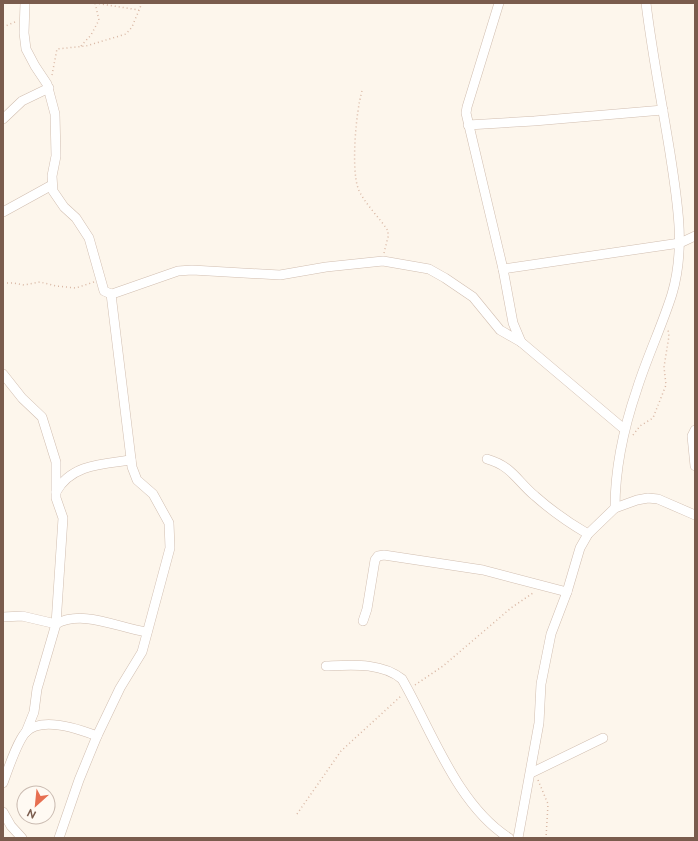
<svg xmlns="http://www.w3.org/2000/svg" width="698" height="841" font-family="Raleway,sans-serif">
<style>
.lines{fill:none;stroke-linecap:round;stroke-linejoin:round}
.minor-casing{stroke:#d1beb0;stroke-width:10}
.path{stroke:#d9b8a5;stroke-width:1.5;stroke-dasharray:1 3;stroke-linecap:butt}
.minor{stroke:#fff;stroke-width:9}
</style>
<rect width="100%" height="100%" fill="#fdf6ec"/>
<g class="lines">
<g class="minor-casing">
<g id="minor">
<polyline points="25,3 24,33 26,49 35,66 47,84 55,114 56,156 52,176 53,191 64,207 76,218 89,238 104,291 111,294 115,293 178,271 192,270 280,275 326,267 383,261 429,269 445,278 473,297 500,330 521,342 624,429"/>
<polyline points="499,3 467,107 466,113 503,269 513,323 521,342"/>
<polyline points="3,119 22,101 49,88"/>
<polyline points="468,125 534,121 663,110"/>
<polyline points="3,212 52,185"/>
<polyline points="503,269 680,243 695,236"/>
<polyline points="3,374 22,398 42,417 56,462 56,498 63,518 56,624 37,689 34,712 26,732"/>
<polyline points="695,430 692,436 695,466"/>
<path d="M487,459C512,466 517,481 535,496C552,511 569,523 588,534"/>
<path d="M56,492C71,464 103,464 131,460"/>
<path d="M615,508C615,468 624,427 637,389C647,357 662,326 672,294C686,247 677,200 670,153C662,103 652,53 646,3"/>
<path d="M3,617L22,616L56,624C83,609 118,628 147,632"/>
<polyline points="363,621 367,609 375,560 378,556 384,555 483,570 567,592"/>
<path d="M326,666C351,665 381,662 402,679C432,731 457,805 509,838"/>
<polyline points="531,773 603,738"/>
<path d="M3,783C8,770 17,741 26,732C42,716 79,729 97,736"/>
<polyline points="3,812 11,826 22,838"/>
<polyline points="59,838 79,780 97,736 120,688 142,652 170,548 169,523 153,494 137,480 132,467 111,294"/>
<polyline points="518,838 539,723 541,684 551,634 567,592 580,548 588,534 615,508 637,500 648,498 658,499 695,515"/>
</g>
</g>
<g class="path">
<polyline points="95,3 139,10"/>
<polyline points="3,27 15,22"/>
<polyline points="81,46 91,35 99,20 95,3"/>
<polyline points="52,75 57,49 86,46 126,34 132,27 142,3"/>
<path d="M362,91C356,111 351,168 358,188C363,202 380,218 388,231V237L384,253"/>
<polyline points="3,283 14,283 24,285 40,282 56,286 76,288 94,282"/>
<polyline points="633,435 640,426 653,418 666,385 664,367 669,336 668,330"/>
<polyline points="415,685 443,666 511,608 533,593"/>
<polyline points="538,780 548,804 546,838"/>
<polyline points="297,814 341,751 401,696"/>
</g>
<use href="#minor" class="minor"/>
</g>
<rect width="698" height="841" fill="none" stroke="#7a5c4d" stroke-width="8"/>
<g transform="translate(36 805) rotate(207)"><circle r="19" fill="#fffaf3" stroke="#cabbb1"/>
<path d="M0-3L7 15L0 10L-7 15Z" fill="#e76f51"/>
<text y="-6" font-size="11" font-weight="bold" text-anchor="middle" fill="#7a5c4d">N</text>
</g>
</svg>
